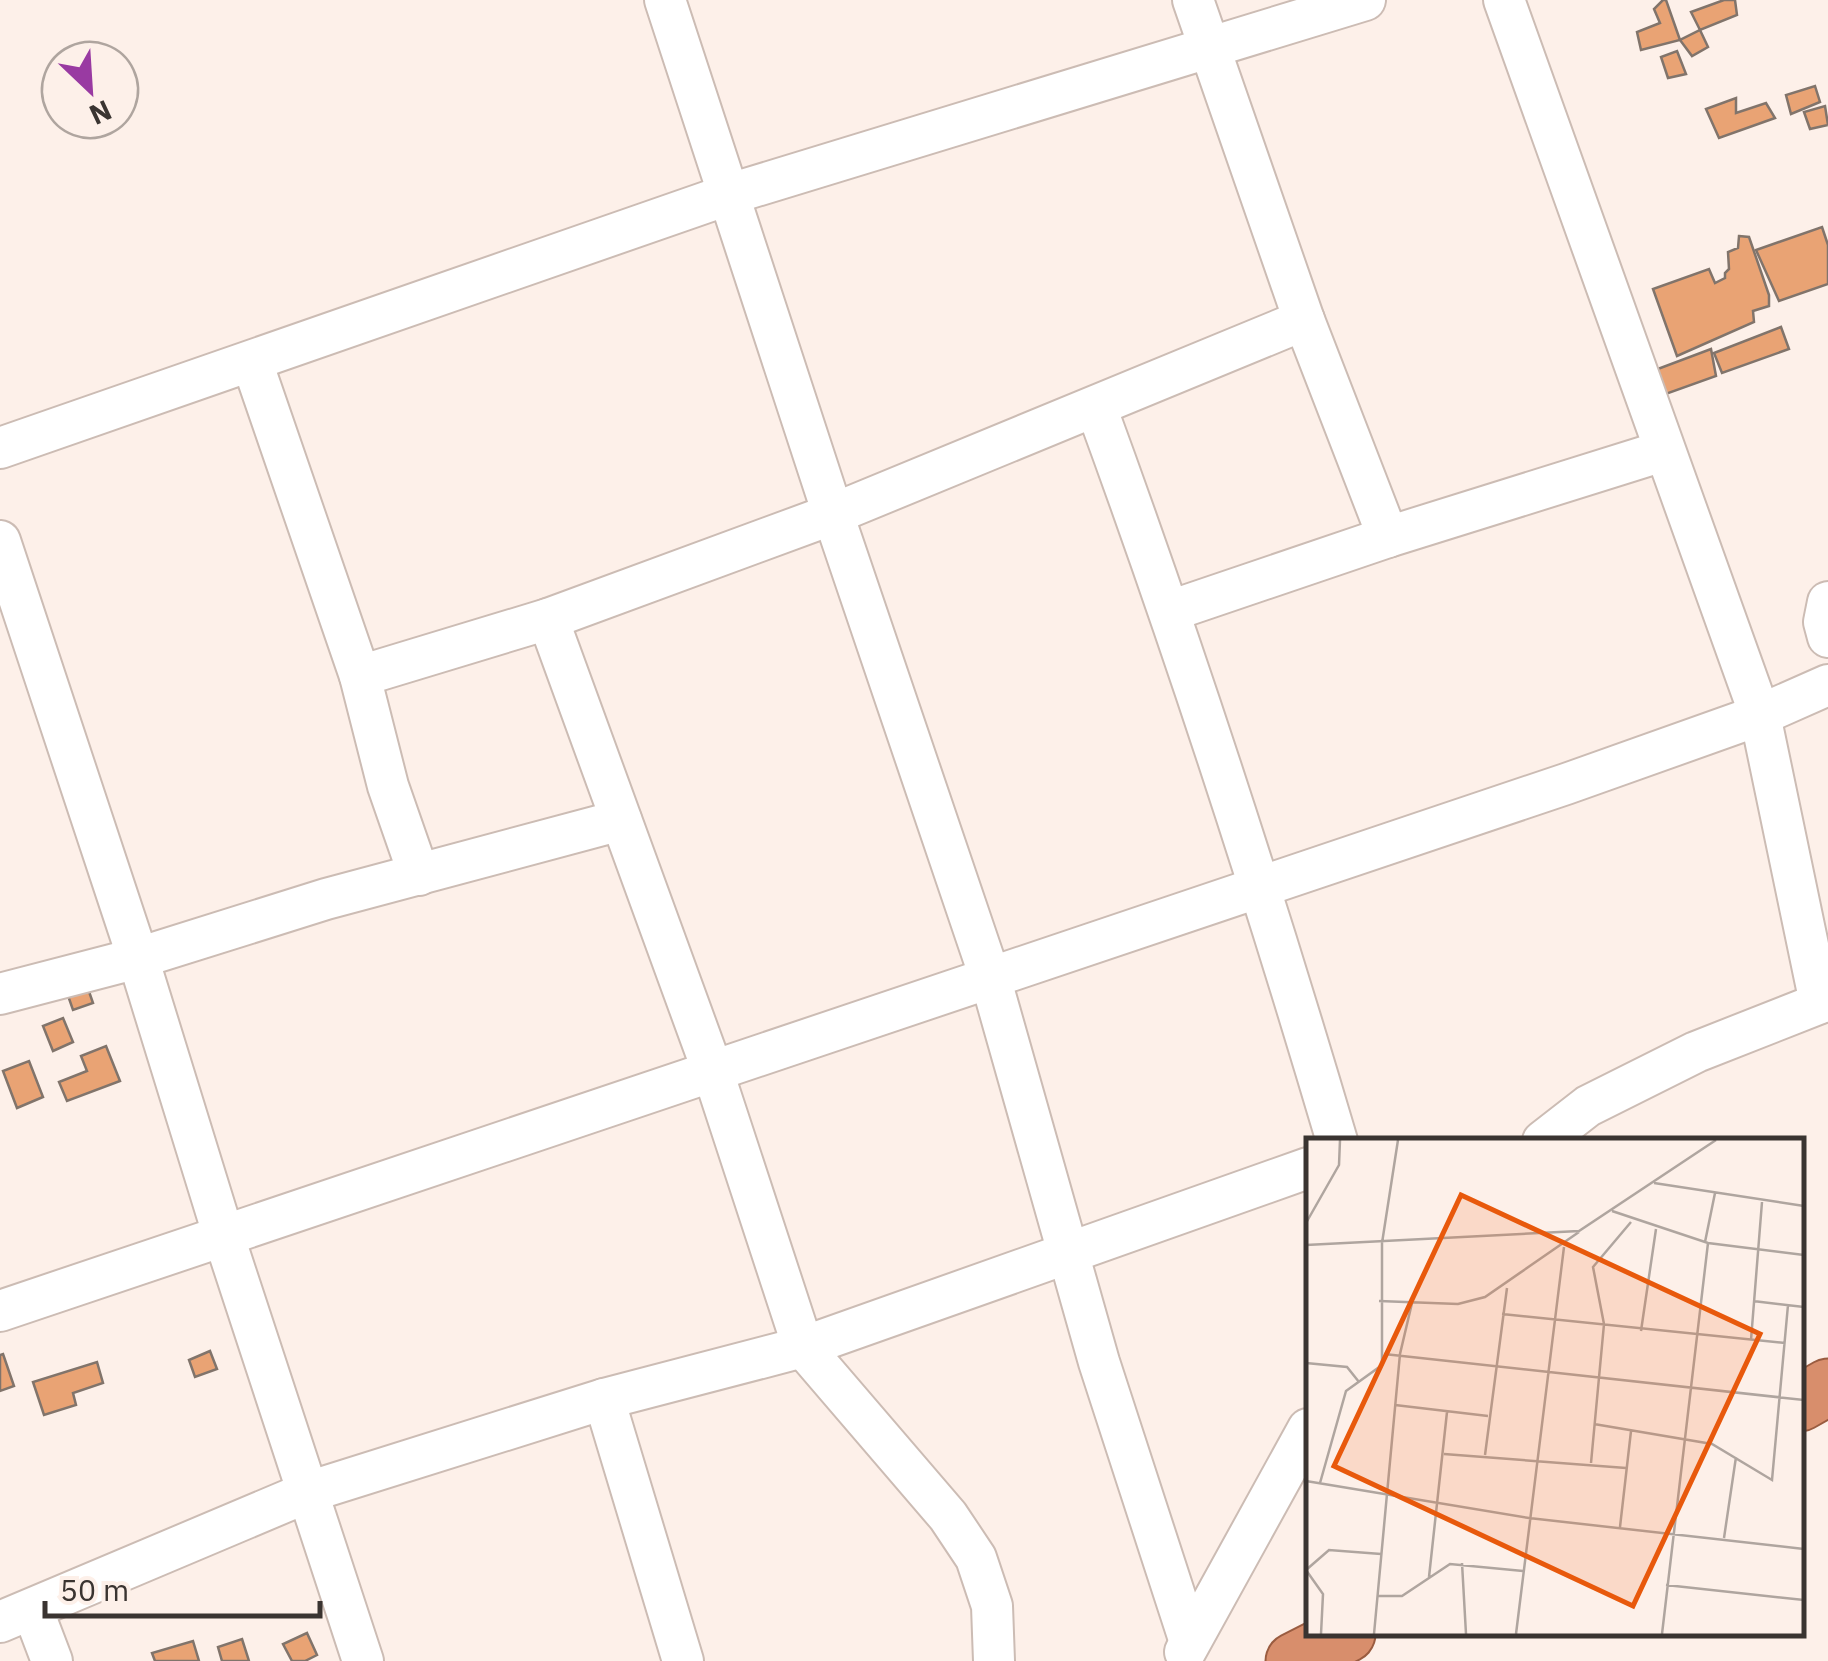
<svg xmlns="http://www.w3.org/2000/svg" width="1828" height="1661" font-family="'IBM Plex Sans',sans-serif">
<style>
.building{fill:#e9a374;stroke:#81746b;stroke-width:2.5}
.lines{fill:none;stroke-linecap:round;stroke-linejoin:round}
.minor-casing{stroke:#ccbcb4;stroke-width:44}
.trunk-casing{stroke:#9a5c40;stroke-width:59}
.minor{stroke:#fff;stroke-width:40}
.trunk{stroke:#d88e6c;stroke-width:55}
.inset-road{fill:none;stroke:#afa59f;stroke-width:2.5}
.view{fill:#e8590c;fill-opacity:0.15;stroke:#e8590c;stroke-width:5}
.inset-edge{fill:none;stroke:#3a3431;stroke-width:5}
</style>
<rect width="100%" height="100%" fill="#fdf0e9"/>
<g class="building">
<polygon points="1663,0 1666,0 1680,40 1641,50 1637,32 1660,23 1654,9"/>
<polygon points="1724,0 1735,0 1737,15 1700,30 1691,12"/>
<polygon points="1700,30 1708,47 1692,56 1680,40"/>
<polygon points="1677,51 1686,74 1668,78 1661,57"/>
<polygon points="1815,86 1820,102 1791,114 1786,95"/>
<polygon points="1736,98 1736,113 1766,103 1775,118 1719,138 1706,109"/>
<polygon points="1825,106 1828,125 1810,129 1804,112"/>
<polygon points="1822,227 1828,245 1828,284 1779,301 1756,250"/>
<polygon points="1739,236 1749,237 1769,295 1769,306 1753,311 1754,322 1677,356 1653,289 1709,269 1715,283 1725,278 1725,273 1729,269 1728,252 1738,248"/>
<polygon points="1781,327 1789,349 1722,373 1714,353"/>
<polygon points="1711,349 1716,376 1663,395 1655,370"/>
<polygon points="85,980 93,1003 73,1010 65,987"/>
<polygon points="63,1018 73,1042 53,1051 43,1026"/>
<polygon points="106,1046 120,1081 67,1101 59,1082 87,1071 81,1056"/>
<polygon points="29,1061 43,1097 17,1108 3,1071"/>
<polygon points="210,1351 217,1369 195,1377 189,1360"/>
<polygon points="3,1354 14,1386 0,1391 0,1355"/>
<polygon points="97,1362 103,1383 73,1393 76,1405 44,1415 33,1382"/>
<polygon points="307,1633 317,1655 305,1661 292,1661 283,1644"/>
<polygon points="242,1639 249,1661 222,1661 218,1647"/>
<polygon points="193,1641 199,1661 155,1661 152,1653"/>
</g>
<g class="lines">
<g class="minor-casing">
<g id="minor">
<polyline points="665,0 833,514 990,977 1099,1362 1189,1639"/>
<polyline points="1193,0 1304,320 1388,537"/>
<polyline points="1504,0 1760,715 1820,1003"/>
<polyline points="252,362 360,676 388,786 419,875"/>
<path d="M1096,407C1185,650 1264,894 1337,1141"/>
<polyline points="0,448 730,194 1365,0"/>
<polyline points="0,541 138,958 224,1237 363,1661"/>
<polyline points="1828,602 1824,622 1828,637"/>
<polyline points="1170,611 1388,537 1663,451"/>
<polyline points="548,619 712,1069 803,1347 948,1516 976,1558 992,1606 994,1661"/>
<polyline points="360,676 548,619 833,514 1304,320"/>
<polyline points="0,994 138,958 326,899 621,820"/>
<polyline points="1543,1141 1588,1106 1696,1052 1828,1000"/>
<polyline points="0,1311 1566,784 1760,715 1828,685"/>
<polyline points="604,1399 683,1661"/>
<polyline points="33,1611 52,1661"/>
<polyline points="0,1622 308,1492 604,1399 803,1347 1308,1168"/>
<polyline points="1185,1652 1308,1429"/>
</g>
</g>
<g class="trunk-casing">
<g id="trunk">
<polyline points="1800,1403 1828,1387"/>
<polyline points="1294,1661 1347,1634"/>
</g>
</g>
<use href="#minor" class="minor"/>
<use href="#trunk" class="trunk"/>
</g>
<g transform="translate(1306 1138)">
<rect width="498" height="498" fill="#fdf0e9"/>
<path class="inset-road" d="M348,45L498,68M306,73L402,105L498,117M0,85L33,27L34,2M399,104L409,55M0,107L273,93L410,2M73,163L152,166L179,159L273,94M447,163L498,169M196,176L479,205M335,193L350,91M445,202L456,64M78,216L498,262M0,225L41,229L53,244M89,267L182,278M288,286L406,306L466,342L482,167M138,316L320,330M179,317L201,150M285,325L298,186L287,129L325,84M0,343L223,380L498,411M14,345L40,253L76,227V105L92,2M314,389L325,293M418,400L430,319M156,425L160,496M0,432L23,412L75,416M0,432L17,456L15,496M123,439L141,274M360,447L498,462M72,458H96L144,426L217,433M68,496L94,216L106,165M210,496L258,109M356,496L402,105"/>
<path class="view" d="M155,57L454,196L327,468L28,328Z"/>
<rect width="498" height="498" class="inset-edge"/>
</g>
<g transform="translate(90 90) rotate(155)"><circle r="48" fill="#fdf0e9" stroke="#afa59f" stroke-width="2.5"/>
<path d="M0-8L18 38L0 25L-18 38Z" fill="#993aa2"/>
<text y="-15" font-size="28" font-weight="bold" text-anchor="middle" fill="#3a3431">N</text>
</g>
<path d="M45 1601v15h275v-15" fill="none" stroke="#3a3431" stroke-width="5"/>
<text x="60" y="1601" font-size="30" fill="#3a3431" stroke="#fdf0e9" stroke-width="8" paint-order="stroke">50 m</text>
</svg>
